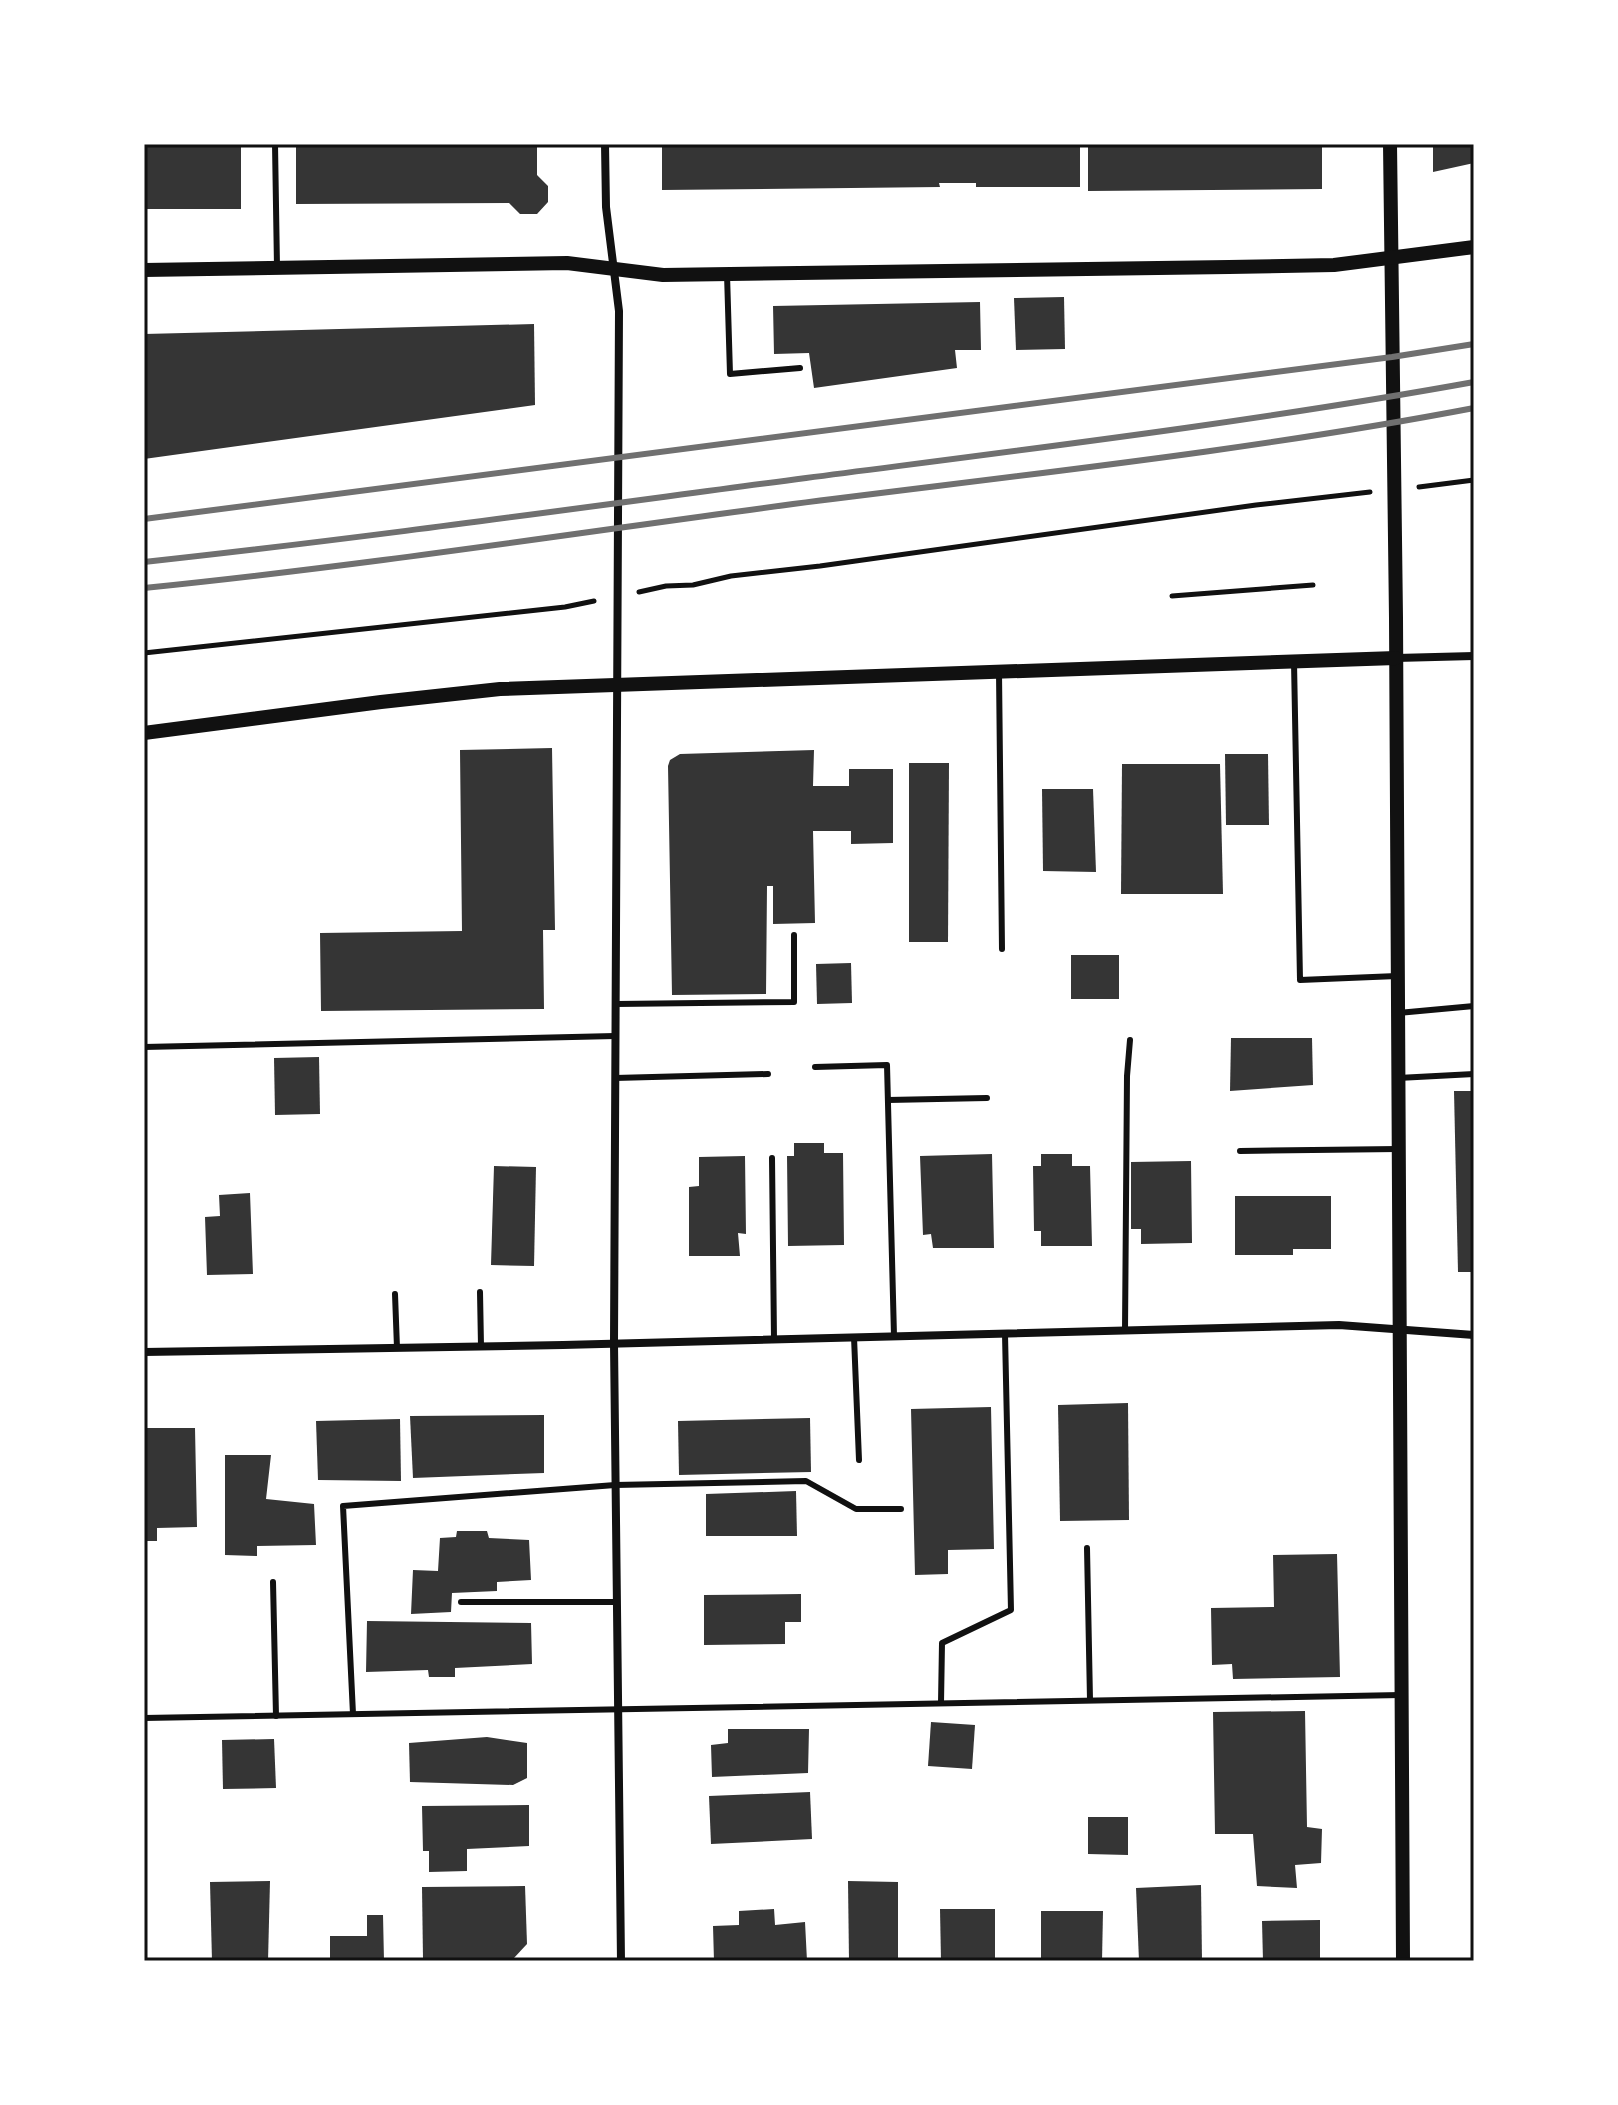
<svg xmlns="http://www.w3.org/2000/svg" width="1618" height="2105" font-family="'Golos Text',sans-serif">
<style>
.building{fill:#353535}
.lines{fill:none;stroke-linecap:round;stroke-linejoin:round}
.path{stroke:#111;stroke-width:5}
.service{stroke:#111;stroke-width:6}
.minor{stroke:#111;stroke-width:8}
.tertiary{stroke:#111;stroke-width:14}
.rail{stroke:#707070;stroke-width:6}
.neatline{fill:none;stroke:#111;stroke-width:3}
</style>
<rect width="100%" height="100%" fill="#fff"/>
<g class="building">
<rect x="146" y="144" width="95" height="65"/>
<polygon points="296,144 537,144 537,175 548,186 548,202 537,214 520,214 509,203 296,204"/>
<polygon points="662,144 1080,144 1080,187 976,187 976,183 939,183 940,187 662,190"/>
<polygon points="1088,144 1322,144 1322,189 1088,191"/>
<polygon points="1433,144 1474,144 1474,163 1433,172"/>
<polygon points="1064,297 1065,349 1016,350 1014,298"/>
<polygon points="980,302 981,350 955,350 957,368 814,388 809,353 774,354 773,306"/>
<polygon points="534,324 535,405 144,459 144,334"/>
<polygon points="552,748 555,930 543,930 544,1009 321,1011 320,933 462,931 460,750"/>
<polygon points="814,750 813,786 849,786 849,769 893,769 893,843 851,844 851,831 813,831 815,923 773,924 773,886 767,886 766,994 672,995 668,766 670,760 680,754"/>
<polygon points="1225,754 1268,754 1269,825 1226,825"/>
<polygon points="909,763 949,763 948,942 909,942"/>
<polygon points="1122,764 1220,764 1223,894 1121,894"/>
<polygon points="1042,789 1093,789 1096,872 1043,871"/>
<rect x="1071" y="955" width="48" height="44"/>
<polygon points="851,963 852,1003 817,1004 816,964"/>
<polygon points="1231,1038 1312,1038 1313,1085 1230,1091"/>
<polygon points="319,1057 320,1114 275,1115 274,1058"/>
<polygon points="1454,1091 1474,1091 1474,1272 1458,1272"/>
<polygon points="794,1143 824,1143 824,1153 843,1153 844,1245 788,1246 787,1156 794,1156"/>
<polygon points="992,1154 994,1248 933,1248 931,1234 923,1235 920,1156"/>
<polygon points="1041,1154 1072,1154 1072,1166 1090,1166 1092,1246 1041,1246 1041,1231 1034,1231 1033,1166 1041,1166"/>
<polygon points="745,1156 746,1234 738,1233 740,1256 689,1256 689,1187 699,1186 699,1157"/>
<polygon points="1191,1161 1192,1243 1141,1244 1141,1229 1131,1229 1131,1162"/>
<polygon points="494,1166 536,1167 534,1266 491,1265"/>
<polygon points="250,1193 253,1274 207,1275 205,1217 220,1216 219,1195"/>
<polygon points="1235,1196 1331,1196 1331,1249 1293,1249 1293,1255 1235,1255"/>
<polygon points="1128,1403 1129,1520 1060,1521 1058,1405"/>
<polygon points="991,1407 994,1549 948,1550 948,1574 915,1575 911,1409"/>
<polygon points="544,1415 544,1473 413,1478 410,1416"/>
<polygon points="810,1418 811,1472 679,1475 678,1421"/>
<polygon points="400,1419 401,1481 318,1480 316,1421"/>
<polygon points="144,1428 195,1428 197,1527 157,1528 157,1541 144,1541"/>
<polygon points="225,1455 271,1455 266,1499 314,1504 316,1545 257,1546 257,1556 225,1555"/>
<polygon points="796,1491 797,1536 706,1536 706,1494"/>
<polygon points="457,1531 487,1531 489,1538 529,1540 531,1580 497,1582 497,1591 452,1593 451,1612 411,1614 413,1570 438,1571 440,1538 456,1537"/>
<polygon points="1337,1554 1340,1677 1233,1679 1232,1664 1212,1665 1211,1608 1274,1607 1273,1555"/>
<polygon points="801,1594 801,1622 785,1622 785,1644 704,1645 704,1595"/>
<polygon points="367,1621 531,1623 532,1664 455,1668 455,1677 429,1677 428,1670 366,1672"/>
<polygon points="1305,1711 1307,1827 1322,1829 1321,1863 1295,1865 1297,1888 1257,1886 1253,1834 1215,1834 1213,1712"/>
<polygon points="931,1722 975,1725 972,1769 928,1766"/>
<polygon points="728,1729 809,1729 808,1773 712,1777 711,1745 728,1743"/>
<polygon points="487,1737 527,1743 527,1778 513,1785 410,1782 409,1743"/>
<polygon points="274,1739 276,1788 223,1789 222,1740"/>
<polygon points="810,1792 812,1839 711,1844 709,1796"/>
<polygon points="529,1805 529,1846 467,1849 467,1871 429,1872 429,1851 423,1851 422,1806"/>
<polygon points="1088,1817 1128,1817 1128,1855 1088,1854"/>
<polygon points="270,1881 268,1961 212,1961 210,1882"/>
<polygon points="848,1881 898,1882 898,1961 849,1961"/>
<polygon points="1201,1885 1202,1961 1139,1961 1136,1888"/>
<polygon points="525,1886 527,1944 513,1959 423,1959 422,1887"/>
<polygon points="774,1909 775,1925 805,1922 807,1961 714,1961 713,1926 739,1925 739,1911"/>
<polygon points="940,1909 995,1909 995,1961 941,1961"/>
<polygon points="1041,1911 1103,1911 1102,1961 1041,1961"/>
<polygon points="367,1915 383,1915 384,1961 330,1961 330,1936 367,1936"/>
<polygon points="1320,1920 1320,1961 1263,1961 1262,1921"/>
</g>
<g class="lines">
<g class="path">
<polyline points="1419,487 1474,480"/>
<polyline points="639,592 666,586 693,585 731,576 820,566 1256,505 1370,492"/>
<polyline points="1172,596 1313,585"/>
<polyline points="144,653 565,607 594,601"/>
</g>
<g class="service">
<polyline points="275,144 277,267"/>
<polyline points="727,274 730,374 800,368"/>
<polyline points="1294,662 1300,980 1397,976"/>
<polyline points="999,672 1002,949"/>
<polyline points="616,1004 794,1002 794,935"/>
<polyline points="1398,1013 1474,1006"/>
<polyline points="144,1047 615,1036"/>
<polyline points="815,1067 887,1065 894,1336"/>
<polyline points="615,1078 768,1074"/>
<polyline points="1398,1078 1474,1074"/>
<polyline points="888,1100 987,1098"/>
<polyline points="1240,1151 1398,1149"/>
<polyline points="772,1158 774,1339"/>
<polyline points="480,1292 481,1346"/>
<polyline points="395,1294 397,1348"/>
<polyline points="1125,1331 1127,1076 1130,1040"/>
<polyline points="854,1337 859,1460"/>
<polyline points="1087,1548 1090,1700"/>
<polyline points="273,1582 276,1716"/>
<polyline points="461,1602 616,1602"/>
<polyline points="941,1703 942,1643 1011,1610 1005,1334"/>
<polyline points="353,1714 343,1506 615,1485 806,1481 856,1509 901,1509"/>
<polyline points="144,1718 1401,1695"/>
</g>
<g class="minor">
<polyline points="605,144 606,207 619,311 614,1343 621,1961"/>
<polyline points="1396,658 1474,656"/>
<polyline points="144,1352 563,1345 1339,1325 1474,1335"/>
</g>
<g class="tertiary">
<polyline points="1390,144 1396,618 1403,1961"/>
<polyline points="144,270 567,263 663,275 1229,267 1334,265 1474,247"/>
<polyline points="144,733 381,702 500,689 1396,658"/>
</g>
<g class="rail">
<polyline points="144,519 1392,357 1474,344"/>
<path d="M144,562C365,538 586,507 806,478C1029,449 1253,422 1474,382"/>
<path d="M144,588C361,566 577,533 793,504C1020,475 1249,451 1474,408"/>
</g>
</g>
<rect width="1618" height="2105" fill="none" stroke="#ffffff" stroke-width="292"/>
<rect x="146" y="146" width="1326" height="1813" class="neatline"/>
</svg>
